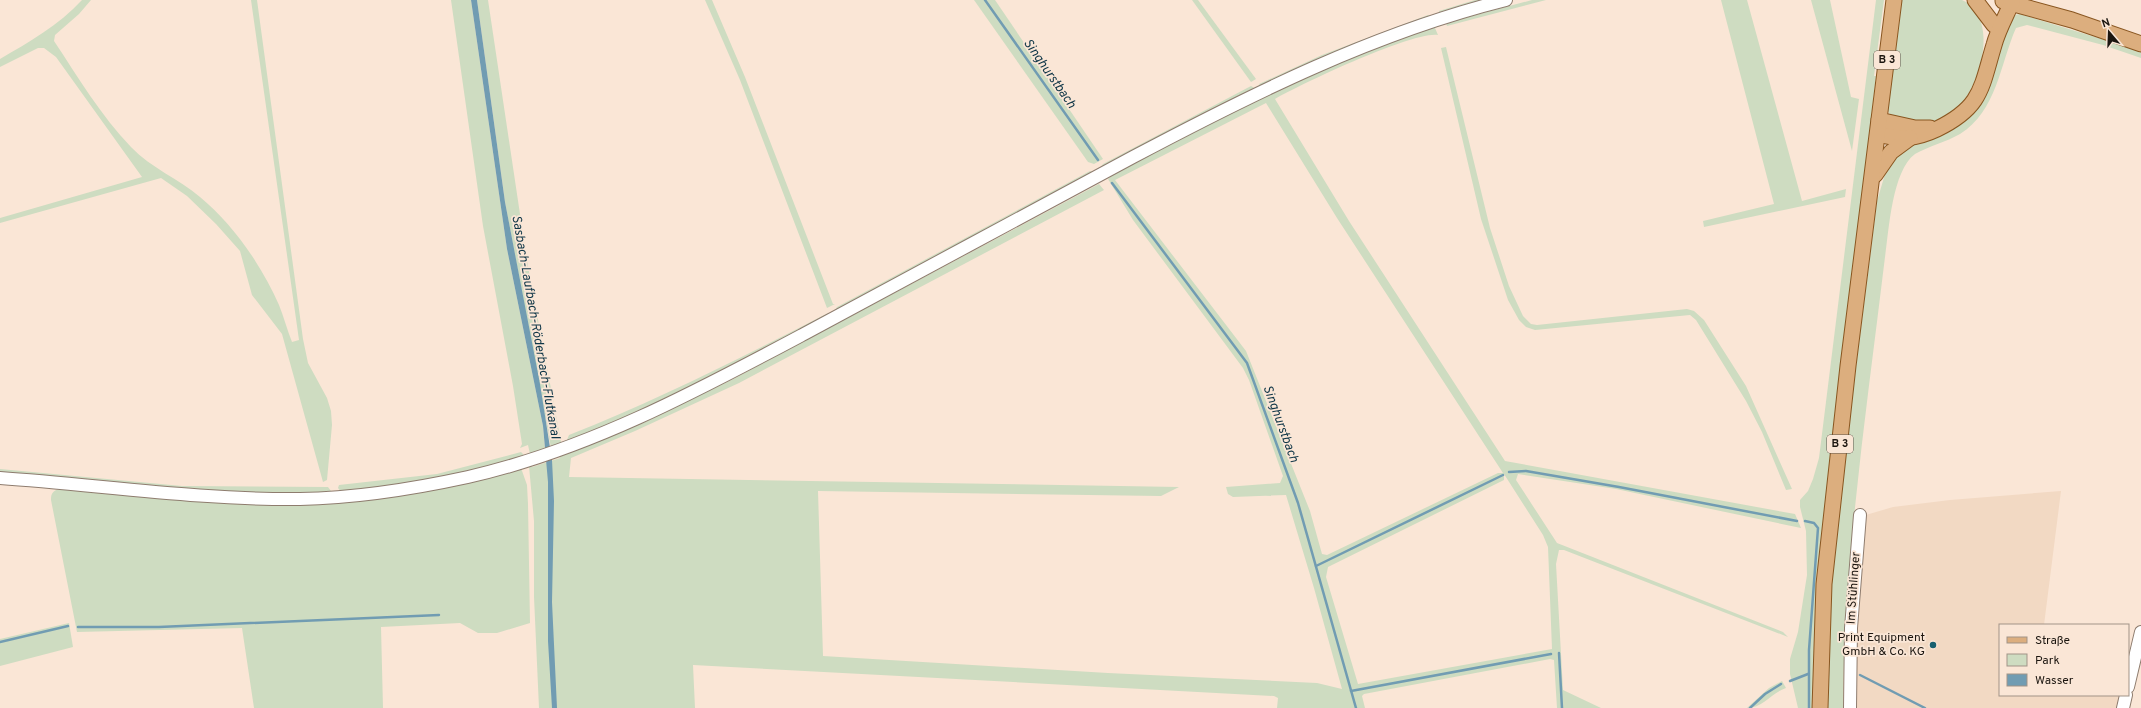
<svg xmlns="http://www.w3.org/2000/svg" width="2141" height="708" font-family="Overpass,sans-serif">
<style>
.built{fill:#f2d9c3}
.green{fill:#cedcc1;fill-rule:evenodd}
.water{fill:#719cb2}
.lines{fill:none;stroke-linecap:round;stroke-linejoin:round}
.stream{stroke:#719cb2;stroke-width:2.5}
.minor-casing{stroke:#8e7c6e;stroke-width:14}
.major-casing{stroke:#895620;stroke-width:17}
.minor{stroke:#fff;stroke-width:12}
.major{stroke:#dcae7e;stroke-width:15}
.poi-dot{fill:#186070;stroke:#fae6d6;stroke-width:1.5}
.labels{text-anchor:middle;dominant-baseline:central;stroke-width:3.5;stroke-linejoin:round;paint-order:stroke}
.shield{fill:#fae6d6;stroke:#5f544b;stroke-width:1}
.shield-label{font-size:11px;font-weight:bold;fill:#1c1610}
.street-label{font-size:12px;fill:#1c1610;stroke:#fae6d6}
.poi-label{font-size:12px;fill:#1c1610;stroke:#fae6d6;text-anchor:end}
.water-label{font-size:13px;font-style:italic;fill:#0f3647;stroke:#fae6d6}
</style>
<rect width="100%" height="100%" fill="#fae6d6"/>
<polygon class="built" points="2061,491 2044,625 2000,625 2000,695 2120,695 2119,708 1843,708 1843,660 1852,534 1859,517 1893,507 1950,500"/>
<g class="green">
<path d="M82,0H91L79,14L55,35L54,41C78,77 101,116 131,147C151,168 179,179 200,197C233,224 262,266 279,305C284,317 287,330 292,342L299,340L251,0H257L303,339L308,363L327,398L331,411L332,425L327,480L323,482L282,334L252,295L240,251L216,224L187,196L161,178L0,223V218L142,177L56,57L44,48H38L0,67V59C29,42 59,25 82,0Z"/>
<polygon points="451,0 471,0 507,249 543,426 545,450 530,454 528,445 520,448 522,444 513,386 483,226"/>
<polygon points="477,0 488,0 527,261 561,442 560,445 551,448 505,202"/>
<polygon points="705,0 712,0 745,77 833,304 835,304 827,308 740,80"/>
<polygon points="974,0 995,0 1103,159 1094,164 1088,162"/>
<polygon points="1192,0 1198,0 1256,79 1251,82"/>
<polygon points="1475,0 1495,0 1442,15 1439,13 1439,11"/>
<polygon points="1532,0 1546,0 1447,26 1446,23"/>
<polygon points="1721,0 1747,0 1802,201 1846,189 1845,197 1704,227 1703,221 1774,204"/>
<polygon points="1811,0 1830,0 1851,97 1859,99 1852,151"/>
<polygon points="1876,0 1884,0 1874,76 1876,76 1868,144 1814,708 1798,708 1790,674 1790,659 1798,632 1807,575 1806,531 1800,507 1800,500 1808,491 1813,479 1819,458"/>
<path d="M1898,0C1910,0 1954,0 1962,0C2007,19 1975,121 1928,125C1917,125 1903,120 1892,118L1888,111L1886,103Z"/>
<path d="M2020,14L2141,51V58L2103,45L2027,25L2016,28C2000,64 1997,111 1960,134C1946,142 1929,146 1915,154C1892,171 1889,230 1885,257C1867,407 1844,557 1843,708H1825L1832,557L1877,201L1888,164L1905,149L1958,124L2010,16Z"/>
<polygon points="1428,15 1431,17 1261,87 1259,84 1322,55"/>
<path d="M1432,27L1435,28L1438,35C1413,31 1301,84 1275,99L1349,221L1505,461L1795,514L1801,528L1616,489L1518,474L1516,480L1557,543L1783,632L1788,637L1564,550H1559L1556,564L1563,690L1601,708H1557L1554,660L1550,659L1364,694L1362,696L1365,708H1277L1278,698L1274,696L693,665L695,708H539L534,597V521L529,466L531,465L532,467L560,458L559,455L643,423L735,378L1099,184L1104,190L739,383L635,431L571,458L569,477L1179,487L1161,496L818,491L823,656L1108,673L1317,683L1342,689L1314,588L1286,495L1233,497L1228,494L1226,487L1280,483L1283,476L1249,380L1243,368L1133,220L1108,179C1121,166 1154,153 1172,144C1256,99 1342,58 1432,27ZM1266,103L1337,218L1503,473H1498L1327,555L1322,554L1310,511L1246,351L1115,180ZM1504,474L1543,535L1548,547L1552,649L1358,684L1326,577L1328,567L1504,480Z"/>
<polygon points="1446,47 1490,228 1509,286 1523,316 1531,324 1537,325 1687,309 1694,311 1704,320 1746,386 1792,489 1786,490 1762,432 1746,401 1696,320 1690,315 1535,330 1526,327 1519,320 1508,300 1481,219 1441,48"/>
<polygon points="1251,86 1256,89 1098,170 1103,164"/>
<polygon points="1090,171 1093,172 836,312 835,310 837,307"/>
<path d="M828,313L829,314L729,371L569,442L567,440L569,435C658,400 743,357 828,313Z"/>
<polygon points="521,452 525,456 461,476 341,492 338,488 339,485 437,474"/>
<path d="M521,468L527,485L528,504L530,623L497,633H478L460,623L381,627L383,708H254L242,628L77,632L51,500C51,493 53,491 59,489L258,504Z"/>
<polygon points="0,469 182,486 328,487 331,491 328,494 294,496 0,476"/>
<polygon points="69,623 73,647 0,666 0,639"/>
<path d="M1782,681L1786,688C1771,693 1763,708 1747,708L1769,688Z"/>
</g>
<polygon class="water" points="471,0 477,0 505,202 540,384 552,460 554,501 552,602 557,708 552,708 548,641 548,482 543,426 507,249"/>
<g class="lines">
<g class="stream">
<polyline points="985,0 1098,160"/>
<polyline points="1112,183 1247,363 1298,503 1356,708"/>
<polyline points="1509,472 1526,471 1619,487 1797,521"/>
<polyline points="1805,521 1814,523 1818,528 1809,650 1809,708"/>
<polyline points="1316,566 1503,475"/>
<polyline points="78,627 159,627 439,615"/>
<polyline points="0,642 68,626"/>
<polyline points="1559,653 1562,708"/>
<polyline points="1860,675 1925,708"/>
<polyline points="1790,681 1808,674"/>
<polyline points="1351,691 1551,654"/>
<polyline points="1750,708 1765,694 1781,684"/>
</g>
<g class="minor-casing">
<g id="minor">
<path d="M0,478C100,485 199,500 300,499C356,498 413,489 468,477C587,450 697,391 804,334C914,276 1023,215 1133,157C1252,94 1374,33 1506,0"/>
<polyline points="2128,687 2141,632"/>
<polyline points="1850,708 1851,628 1860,515"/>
<polyline points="2123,708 2126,695"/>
</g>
</g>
<g class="major-casing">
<g id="major">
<polyline points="1975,0 1994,25"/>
<polyline points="2003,1 2072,20 2141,44"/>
<polyline points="1879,120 1915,128 1930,128"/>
<path d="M1878,134C1900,140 1916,139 1937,129C1982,107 1981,88 1994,45C1998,30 2006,16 2012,2"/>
<polyline points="1875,175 1891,152 1910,138"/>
<polyline points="1820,708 1824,584 1848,366 1894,0"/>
</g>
</g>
<use href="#minor" class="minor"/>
<use href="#major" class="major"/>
</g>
<circle class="poi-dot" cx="1933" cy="645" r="4"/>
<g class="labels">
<g class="shield">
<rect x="1874" y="51" width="26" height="18" rx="3"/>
<rect x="1827" y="435" width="26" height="18" rx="3"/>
</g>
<g class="shield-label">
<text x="1887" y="60">B 3</text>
<text x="1840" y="444">B 3</text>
</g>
<g class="street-label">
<text transform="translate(1854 588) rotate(-86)">Im Stühlinger</text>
</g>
<g class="poi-label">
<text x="1925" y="638">Print Equipment<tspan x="1925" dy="14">GmbH &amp; Co. KG</tspan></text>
</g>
<g class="water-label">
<text transform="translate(1049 74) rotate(55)">Singhurstbach</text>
<text transform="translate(535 327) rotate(80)">Sasbach-Laufbach-Röderbach-Flutkanal</text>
<text transform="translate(1280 424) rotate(70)">Singhurstbach</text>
</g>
</g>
<rect x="1999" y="624" width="130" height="72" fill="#fae6d6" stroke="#a19387"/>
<rect x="2007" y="637" width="20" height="6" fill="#dcae7e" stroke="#a19387"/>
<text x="2035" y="644" font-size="12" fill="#1c1610">Straße</text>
<rect x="2007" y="654" width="20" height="12" fill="#cedcc1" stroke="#a19387"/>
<text x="2035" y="664" font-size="12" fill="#1c1610">Park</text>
<rect x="2007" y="674" width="20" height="12" fill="#719cb2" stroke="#a19387"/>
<text x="2035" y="684" font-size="12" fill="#1c1610">Wasser</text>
<g transform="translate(2109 32) rotate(341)" stroke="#fae6d6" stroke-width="3" paint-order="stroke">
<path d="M0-3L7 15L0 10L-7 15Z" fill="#1c1610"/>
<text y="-6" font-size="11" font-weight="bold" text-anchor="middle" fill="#1c1610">N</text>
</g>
</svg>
